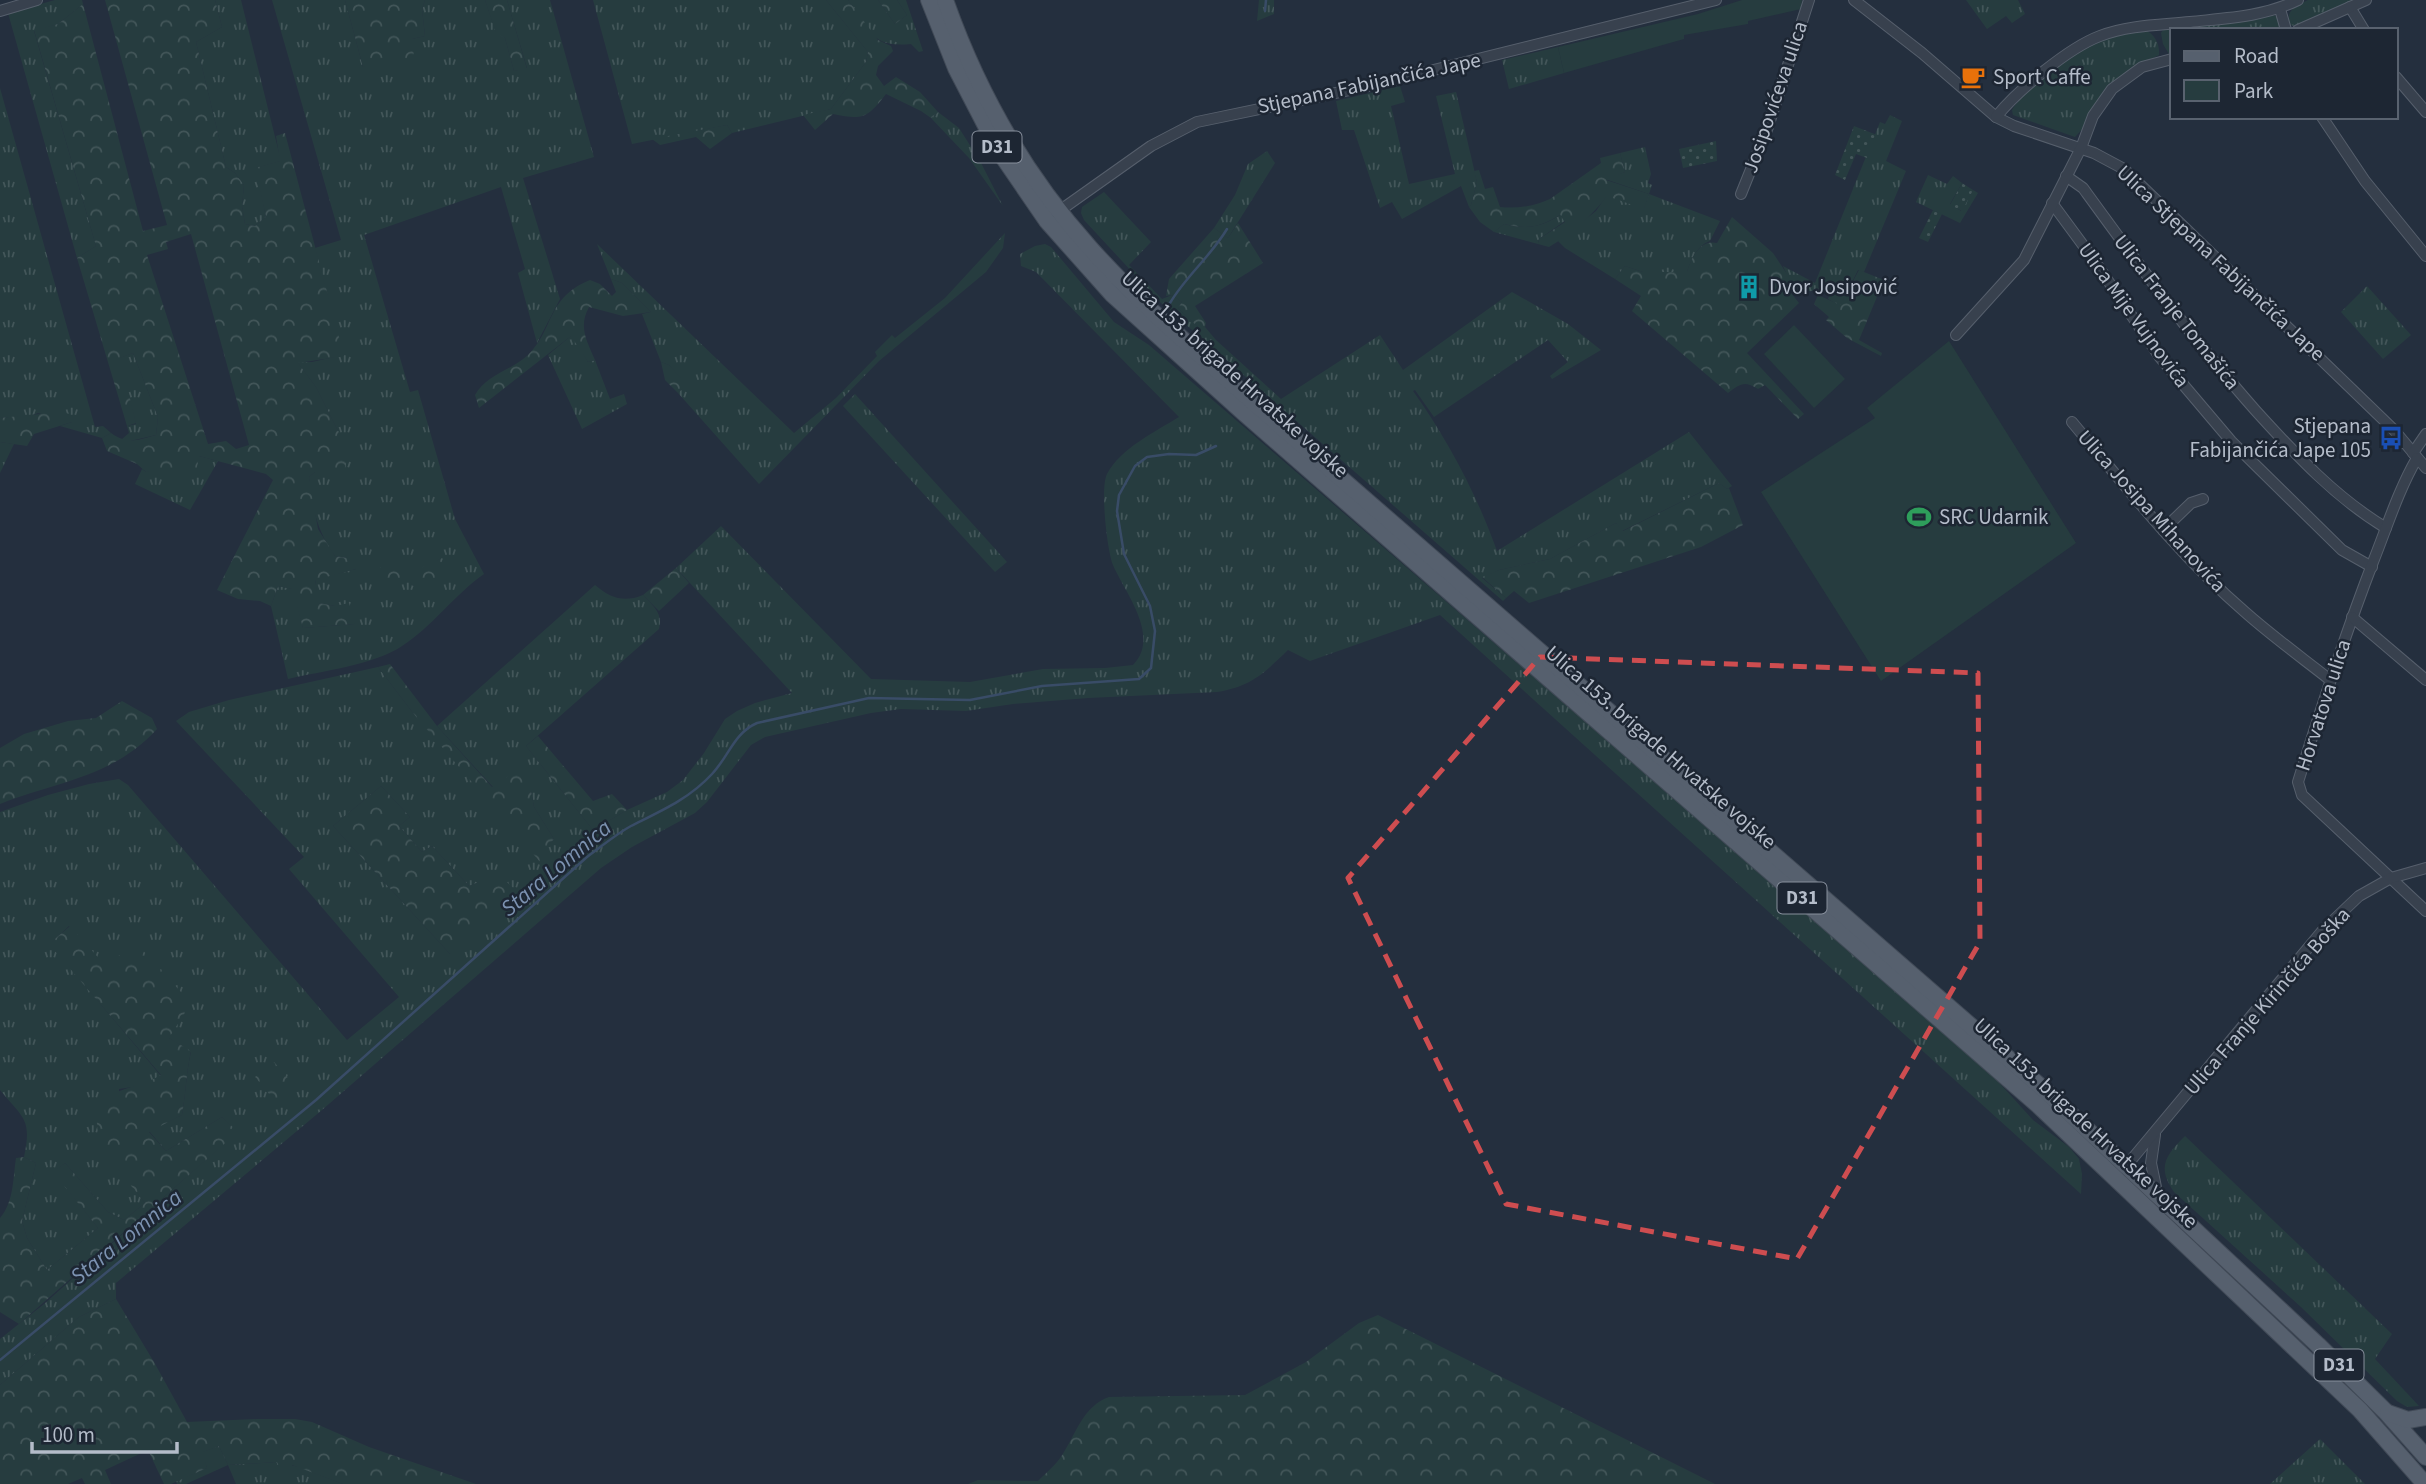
<svg xmlns="http://www.w3.org/2000/svg" width="2426" height="1484" font-family="'Source Sans 3',sans-serif">
<style>
.grass{fill:url(#grass-tufts);fill-rule:evenodd}
.forest{fill:url(#forest-crowns);fill-rule:evenodd}
.park{fill:#263c3f}
.garden{fill:url(#garden-dots)}
.lines{fill:none;stroke-linecap:round;stroke-linejoin:round}
.stream{stroke:#394c67;stroke-width:2.5}
.street-casing{stroke:#565f6c;stroke-width:12}
.primary-casing{stroke:#414a57;stroke-width:18}
.street{stroke:#38414e;stroke-width:10}
.primary{stroke:#56606e;stroke-width:16}
.marked{fill:none;stroke:#ce4d50;stroke-width:5;stroke-dasharray:14 9;stroke-linejoin:round}
.labels{text-anchor:middle;dominant-baseline:central;stroke-width:5;stroke-linejoin:round;paint-order:stroke}
.shield{fill:#1d2633;stroke:#878f9c;stroke-width:2}
.shield-label{font-size:19px;font-weight:bold;fill:#b4bcc9}
.poi-label{font-size:21px;fill:#b4bcc9;stroke:#1d2633;text-anchor:start}
.street-label{font-size:21px;fill:#b4bcc9;stroke:#1d2633}
.water-label{font-size:23px;font-style:italic;fill:#7c92b1;stroke:#1d2633}
</style>
<defs>
<pattern id="grass-tufts" width="24" height="20" patternUnits="userSpaceOnUse" patternTransform="scale(1.75)"><rect width="24" height="20" fill="#263c3f"/><path d="M3 7l-1-3M5 7V3M7 7l1-3M15 17l-1-3M17 17v-4M19 17l1-3" fill="none" stroke="#435659"/></pattern>
<pattern id="forest-crowns" width="20" height="18" patternUnits="userSpaceOnUse" patternTransform="scale(1.75)"><rect width="20" height="18" fill="#263c3f"/><path d="M2 6a3 3 0 1 1 6 0M12 15a3 3 0 1 1 6 0" fill="none" stroke="#435659"/></pattern>
<pattern id="garden-dots" width="8" height="8" patternUnits="userSpaceOnUse" patternTransform="scale(1.75)"><rect width="8" height="8" fill="#263c3f"/><path d="M2 2h.1M6 6h.1" fill="none" stroke="#435659" stroke-width="1.8" stroke-linecap="round"/></pattern>
</defs>
<rect width="100%" height="100%" fill="#242f3e"/>
<g class="grass">
<polygon points="55,0 82,0 83,4 58,24 34,31 96,246 77,258 8,13"/>
<polygon points="215,0 241,0 281,161 256,168 266,217 255,226 245,224 242,206 244,185 235,173 226,167 196,42 222,27"/>
<path d="M272,0H345L363,67L412,39L425,36L422,9L425,0H485L496,32L505,38L514,71L527,68L507,0H550L594,157L523,178L560,299L537,343L518,273L525,269L501,187L364,235L410,392L418,390L455,519L484,574C454,595 432,627 402,646C374,665 321,671 288,679L271,606L278,586L293,589L303,628L355,624L335,606L318,603L315,579L356,569L347,558L335,556C318,533 311,506 309,477L315,472L338,431L316,387L297,362H312L343,355L315,248L341,240ZM442,558L413,586L408,578Z"/>
<polygon points="593,0 826,0 868,52 866,62 831,109 732,133 727,125 632,144"/>
<path d="M848,0H878L895,24L907,15L897,0H906L923,51L919,52L911,44C871,48 870,30 848,0Z"/>
<polygon points="1259,0 1274,0 1274,14 1257,21"/>
<polygon points="1966,0 2018,0 2025,14 2012,23 2006,16 1987,29"/>
<path d="M2308,0H2357L2299,27L2290,25C2284,10 2297,6 2308,0Z"/>
<polygon points="2272,15 2280,17 2280,30 2194,30 2194,25"/>
<polygon points="2185,26 2187,30 2172,30 2172,54 2169,54 2163,44 2161,33 2163,30"/>
<path d="M2145,30C2155,34 2160,45 2159,55L2140,65L2075,137L2013,115L2012,110C2026,87 2067,56 2092,44C2109,36 2127,33 2145,30Z"/>
<polygon points="1558,47 1564,73 1509,89 1502,60"/>
<polygon points="1400,86 1405,102 1391,106 1409,184 1455,174 1436,96 1456,92 1477,182 1471,205 1469,207 1461,186 1402,219 1392,202 1380,208 1354,130 1342,130 1336,101"/>
<polygon points="0,88 95,427 103,426 111,433 102,438 60,426 72,422 38,413 30,416 0,418"/>
<polygon points="938,112 959,128 980,161 1003,206 969,158 931,118"/>
<path d="M1890,115L1902,121L1886,161L1906,171L1864,272L1858,270L1840,306L1828,299L1831,291C1821,288 1816,292 1807,291C1794,290 1788,277 1783,266L1815,283L1880,122L1885,124Z"/>
<path d="M1645,147L1651,174L1648,183L1652,185L1649,194L1720,221L1710,241C1697,246 1691,259 1687,272H1643L1625,266L1615,279L1565,248L1558,241L1596,211L1607,195L1644,208L1649,194L1605,179L1625,172L1620,153Z"/>
<polygon points="1267,151 1275,163 1228,238 1214,228 1235,195 1248,164"/>
<polygon points="1928,175 1947,184 1953,176 1962,183 1950,204 1961,211 1973,190 1978,193 1960,223 1916,202"/>
<path d="M1104,192L1151,242L1129,265L1162,299L1172,295L1182,302L1178,308L1199,328L1205,327L1216,340L1281,399L1380,335L1403,370L1512,292L1568,324L1601,350L1552,379L1550,376L1568,362L1548,340L1434,417L1415,390L1413,391C1448,440 1477,495 1497,551L1689,432L1732,486L1727,489L1719,483L1622,531L1616,523L1550,559L1499,570L1482,578L1506,598L1503,601L1160,302L1084,220L1081,213L1082,207Z"/>
<path d="M1560,215L1565,221L1539,239L1538,244L1494,232L1504,224C1526,230 1542,227 1560,215Z"/>
<polygon points="1005,233 1003,248 986,272 879,361 759,484 678,393 686,384 669,365 661,362 642,314 651,312 622,283 611,279 597,244 794,433 836,398 877,356 875,352 892,335 895,338 945,298"/>
<path d="M1045,244L1051,247L1114,322L1149,345L1983,1065L2033,1120L2069,1147L2079,1159L2082,1174L2081,1194L1440,615L1310,661L1288,650C1264,673 1252,686 1217,692L1088,698L1013,704L966,711L901,709L871,713L765,737L751,745L707,802L695,813L632,847L601,868L322,1110L116,1283V1299L79,1317L0,1385V1339L44,1304L237,1132L222,1117L166,1151L149,1131L182,1115C186,1093 186,1073 191,1052L169,1038L69,926L50,944L161,1076L139,1086L119,1089L117,1167L145,1203L124,1220L108,1212L65,1163L54,1172L98,1228L47,1270L27,1238L22,1221L36,1163L24,1157C32,1119 24,1119 0,1090V812L48,795L89,784L119,779L128,785L347,1040L399,997L289,869L304,857L176,721L189,712L229,700L378,667L413,713L545,848L554,839L534,807L531,791L493,787L437,726L595,585C610,598 624,603 643,595C654,607 663,613 659,629L526,746L593,830L627,810L667,792L683,780L704,753L725,719L737,711L755,703L792,693L676,568L721,526L871,679L970,682L1043,669L1105,668L1133,665C1161,636 1125,593 1113,565C1107,550 1100,488 1107,474C1121,448 1155,432 1179,417L1036,272L1021,266L1020,254L1035,246ZM381,786L410,817L399,826L422,852L432,846L469,886L483,881L450,954L333,826Z"/>
<polygon points="2367,286 2411,335 2383,359 2341,312"/>
<polygon points="572,335 588,362 595,360 610,399 624,394 627,404 582,429 548,355"/>
<polygon points="133,353 158,417 156,435 130,441 121,440 129,433 127,426 136,424 119,358"/>
<polygon points="855,394 1007,562 995,572 843,406"/>
<polygon points="0,442 14,444 0,473"/>
<polygon points="199,456 218,461 190,510 135,484 142,469 146,472"/>
<path d="M2185,1136L2392,1334L2375,1359L2419,1406L2407,1407L2397,1401L2301,1307L2174,1192C2157,1167 2165,1156 2185,1136Z"/>
<polygon points="2320,1439 2365,1484 2270,1484"/>
<polygon points="219,1446 228,1465 277,1462 299,1467 343,1484 236,1484 228,1465 186,1484 177,1484 176,1481 207,1468 202,1452"/>
</g>
<g class="forest">
<path d="M105,0H215L222,27L196,42L226,167L235,173L244,185L242,206L245,224L255,226L266,217L255,168L280,161L276,136L285,133L344,356L298,363L316,387L338,431L346,437L349,455L344,470L315,472L309,477L318,529L335,556L347,558L353,556L356,569L315,580L319,603L335,606L349,603L355,624L303,628L292,589L278,586L271,606L260,601L238,599L217,590L273,480L266,474L199,456L197,468L146,472L137,464L107,451L102,438L111,433C128,445 137,440 156,435L158,417L133,353L120,358L136,423L127,426L77,258L96,246L34,30L58,24L83,4L143,231L167,225ZM191,234L249,445L236,449L226,441L208,444L147,255L168,249L166,242Z"/>
<polygon points="345,0 425,0 422,9 425,36 412,39 415,67 401,70 394,60 363,67"/>
<polygon points="485,0 507,0 527,69 514,71 505,38 496,33"/>
<path d="M826,0H848L878,40L891,46L893,51L878,66L876,75L884,86L896,77L920,92L938,112L931,118L921,111L886,94C867,119 862,120 833,114L815,130L803,115L831,109L866,62L868,52Z"/>
<polygon points="878,0 897,0 907,15 895,24"/>
<polygon points="727,125 732,133 710,149 696,137 660,145 652,139"/>
<path d="M1620,153L1625,172L1606,180L1649,194L1644,209L1607,196C1591,217 1572,233 1549,247L1538,244L1539,239L1565,222L1560,215C1540,227 1528,230 1504,224L1494,232L1480,222L1469,207L1471,205L1477,182L1474,171L1479,170L1485,189L1493,187L1500,207C1517,209 1535,206 1550,199L1601,163L1600,158Z"/>
<path d="M1732,217L1773,253L1795,286L1791,293L1799,303L1747,353L1804,414L1798,419L1765,385L1758,389C1744,380 1740,384 1728,393L1632,311L1641,296L1615,279L1625,266L1643,272H1687C1691,258 1700,239 1717,243Z"/>
<polygon points="1238,223 1263,263 1195,306 1206,323 1205,327 1200,329 1178,308 1182,302 1172,295 1166,296 1169,279 1214,228 1228,238"/>
<polygon points="1859,270 1884,280 1859,340 1882,353 1881,356 1847,338 1826,320 1829,317 1814,304 1818,295 1840,305"/>
<path d="M611,279L622,283L651,312L623,316L589,307C578,327 587,341 595,360L588,362L571,336L479,408L475,395C486,375 512,370 528,355C555,328 546,298 590,280L600,284L612,296L616,292Z"/>
<polygon points="661,362 669,365 687,384 678,393 665,380"/>
<polygon points="60,412 70,414 72,422 34,434 27,446 0,442 0,418"/>
<polygon points="1719,483 1727,489 1729,488 1743,525 1701,547 1529,603 1514,591 1506,598 1482,577 1499,570 1550,559 1616,523 1623,531"/>
<polygon points="442,558 456,576 437,587 429,577 413,586 407,578 383,583 380,564 400,559 412,572"/>
<polygon points="676,568 689,583 659,611 643,595"/>
<polygon points="390,664 437,726 492,787 516,771 531,791 534,807 554,839 545,849 555,862 546,869 413,713 378,667"/>
<path d="M122,701L152,718L157,729C112,778 58,781 0,804V748L24,734L68,721L96,718Z"/>
<polygon points="538,736 593,801 612,794 627,810 593,830 526,746"/>
<polygon points="381,786 410,817 399,826 422,852 432,846 469,886 499,874 518,893 450,954 333,826"/>
<path d="M70,926L104,964L138,945L191,1003L169,1038L191,1051C186,1073 186,1093 182,1115L149,1132L166,1151L222,1117L238,1132L19,1324L0,1312V1218C14,1202 13,1178 16,1158L24,1157L36,1163L22,1221L27,1238L47,1270L98,1228L53,1172L65,1163L108,1212L124,1220L145,1203C130,1183 95,1147 97,1121C98,1114 102,1105 104,1099C122,1087 142,1086 161,1075L49,944Z"/>
<polygon points="274,1062 294,1085 275,1101 255,1077"/>
<polygon points="116,1299 154,1362 187,1422 257,1419 295,1419 312,1422 369,1447 476,1484 343,1484 292,1465 296,1477 285,1480 277,1462 228,1465 219,1446 203,1452 207,1468 171,1484 164,1484 148,1450 105,1470 111,1484 85,1484 82,1478 68,1484 0,1484 0,1385 79,1317"/>
<path d="M1378,1315L1715,1484H968L978,1480L1038,1481C1047,1472 1058,1463 1064,1452C1077,1431 1084,1406 1109,1397L1245,1395L1306,1362L1359,1323Z"/>
</g>
<g class="park">
<polygon points="1742,0 1802,0 1801,9 1748,21 1748,24 1684,35 1684,39 1564,73 1558,47 1698,14"/>
<polygon points="1794,325 1845,379 1814,408 1764,354"/>
<polygon points="1949,341 2076,543 1881,681 1761,492 1875,418 1867,408"/>
</g>
<g class="garden">
<polygon points="1854,126 1877,135 1867,158 1856,154 1845,180 1835,175"/>
<polygon points="1716,141 1717,161 1683,168 1679,149"/>
<polygon points="1962,183 1973,190 1962,211 1950,205"/>
<polygon points="1933,210 1942,214 1928,242 1919,238"/>
</g>
<g class="lines">
<g class="stream">
<polyline points="1265,11 1266,0"/>
<path d="M1170,303C1186,276 1211,256 1227,229"/>
<path d="M0,1360L316,1100L587,857C601,847 616,834 631,826C661,811 689,799 712,774C729,756 734,733 757,723L869,698L970,700L1042,686L1139,679L1151,668L1155,631L1150,606L1124,554L1117,511L1119,495L1135,466L1147,457L1169,454L1196,455L1216,446"/>
</g>
<g class="street-casing">
<g id="street">
<polyline points="1854,0 1922,53 1996,117 2014,126 2094,153 2124,169 2394,430 2426,468"/>
<polyline points="2350,7 2364,30"/>
<polyline points="2280,9 2286,30"/>
<polyline points="0,11 37,0"/>
<polyline points="2298,30 2366,0"/>
<polyline points="2396,77 2426,112"/>
<path d="M1996,117C2017,91 2068,48 2100,36C2128,25 2161,25 2190,22C2228,18 2263,17 2298,0"/>
<polyline points="2322,117 2365,181 2426,256"/>
<path d="M2066,176L2083,188C2139,265 2194,341 2256,411C2296,455 2336,498 2386,528"/>
<polyline points="1741,194 1768,127 1809,0"/>
<polyline points="2052,203 2094,260 2159,356 2231,441 2342,550 2372,567"/>
<polyline points="1055,214 1151,146 1197,122 1369,86 1716,0"/>
<polyline points="1956,335 2024,260 2081,148 2093,116 2112,89 2142,67 2172,59"/>
<path d="M2072,422C2127,488 2180,556 2245,612C2272,636 2301,657 2329,679"/>
<polyline points="2413,453 2426,434"/>
<path d="M2417,458C2398,491 2387,527 2373,562C2345,635 2321,708 2298,782L2302,795L2426,911"/>
<polyline points="2163,530 2191,503 2203,499"/>
<polyline points="2352,617 2426,680"/>
<polyline points="2155,1135 2151,1163 2157,1192"/>
<polyline points="2127,1165 2323,930 2359,896 2391,878 2426,868"/>
</g>
</g>
<g class="primary-casing">
<g id="primary">
<polyline points="929,0 956,68 999,151 1047,221 1112,294 1243,412 2038,1105 2360,1410 2425,1484"/>
<path d="M945,0C977,91 1025,176 1090,248C1140,304 1197,352 1253,402L2049,1094L2318,1345L2385,1411L2426,1457"/>
<polyline points="2388,1413 2408,1420 2426,1417"/>
</g>
</g>
<use href="#street" class="street"/>
<use href="#primary" class="primary"/>
</g>
<path class="marked" d="M1540,657L1978,673L1980,942L1797,1259L1506,1204L1348,878Z"/>
<defs>
<g id="cafe-bare" transform="scale(1.89)"><path d="M-5.5-4.5H6V0H3Q3 3.5 0 3.5H-2.5Q-5.5 3.5-5.5 0ZM3-3.2v2h1.7v-2ZM-6 4.5H4V6H-6Z" fill="#e8710a" stroke="#1d2633" stroke-width="2.5" paint-order="stroke"/></g>
<g id="building-bare" transform="scale(1.89)"><path d="M-4-6H4V6H1V3H-1V6H-4ZM-2.5-4.3h1.7v1.8h-1.7ZM.8-4.3h1.7v1.8H.8ZM-2.5-1h1.7V.8h-1.7ZM.8-1h1.7V.8H.8Z" fill="#0f9aa8" stroke="#1d2633" stroke-width="2.5" paint-order="stroke"/></g>
<g id="bus-bare" transform="scale(1.89)"><path d="M-5-6H5V4H4V6H2V4H-2V6H-4V4H-5ZM-3.5-4V0h7V-4ZM-3.5 1.2v1.5H-2V1.2ZM2 1.2v1.5H3.5V1.2Z" fill="#1a4fb4" stroke="#1d2633" stroke-width="2.5" paint-order="stroke"/></g>
<g id="stadium-bare" transform="scale(1.89)"><path d="M0-5a6.5 5 0 1 0 0 10a6.5 5 0 1 0 0-10ZM-3.5-1.8h7v3.6h-7Z" fill="#2e9e5b" stroke="#1d2633" stroke-width="2.5" paint-order="stroke"/></g>
</defs>
<g fill-rule="evenodd">
<use href="#cafe-bare" x="1973" y="77"/>
<use href="#building-bare" x="1749" y="287"/>
<use href="#bus-bare" x="2391" y="438"/>
<use href="#stadium-bare" x="1919" y="517"/>
</g>
<g class="labels">
<g class="shield">
<rect x="972.5" y="131.5" width="49" height="31" rx="5"/>
<rect x="1777.5" y="882.5" width="49" height="31" rx="5"/>
<rect x="2314.5" y="1349.5" width="49" height="31" rx="5"/>
</g>
<g class="shield-label">
<text x="997" y="147">D31</text>
<text x="1802" y="898">D31</text>
<text x="2339" y="1365">D31</text>
</g>
<g class="poi-label">
<text x="1993" y="77">Sport Caffe</text>
<text x="1769" y="287">Dvor Josipović</text>
<text x="2371" y="426" text-anchor="end">Stjepana<tspan x="2371" dy="24">Fabijančića Jape 105</tspan></text>
<text x="1939" y="517">SRC Udarnik</text>
</g>
<g class="street-label">
<text transform="translate(1369 83) rotate(-12)">Stjepana Fabijančića Jape</text>
<text transform="translate(1775 97) rotate(-71)">Josipovićeva ulica</text>
<text transform="translate(2221 263) rotate(43)">Ulica Stjepana Fabijančića Jape</text>
<text transform="translate(2177 312) rotate(52)">Ulica Franje Tomašića</text>
<text transform="translate(2134 315) rotate(54)">Ulica Mije Vujnovića</text>
<text transform="translate(1235 374) rotate(42)">Ulica 153. brigade Hrvatske vojske</text>
<text transform="translate(2152 511) rotate(48)">Ulica Josipa Mihanovića</text>
<text transform="translate(2323 705) rotate(-72)">Horvatova ulica</text>
<text transform="translate(1661 747) rotate(41)">Ulica 153. brigade Hrvatske vojske</text>
<text transform="translate(2267 1001) rotate(-49)">Ulica Franje Kirinčića Boška</text>
<text transform="translate(2086 1123) rotate(43)">Ulica 153. brigade Hrvatske vojske</text>
</g>
<g class="water-label">
<text transform="translate(556 868) rotate(-40)">Stara Lomnica</text>
<text transform="translate(126 1237) rotate(-39)">Stara Lomnica</text>
</g>
</g>
<rect x="2170" y="28" width="228" height="91" fill="#1d2633" stroke="#59626f" stroke-width="2"/>
<rect x="2184" y="51" width="35" height="10" fill="#56606e" stroke="#59626f" stroke-width="2"/>
<text x="2234" y="63" font-size="21" fill="#b4bcc9">Road</text>
<rect x="2184" y="80" width="35" height="21" fill="#263c3f" stroke="#59626f" stroke-width="2"/>
<text x="2234" y="98" font-size="21" fill="#b4bcc9">Park</text>
<path d="M32 1442v10h145v-10" fill="none" stroke="#b4bcc9" stroke-width="3.5"/>
<text x="42" y="1442" font-size="21" fill="#b4bcc9" stroke="#1d2633" stroke-width="5" paint-order="stroke">100 m</text>
</svg>
